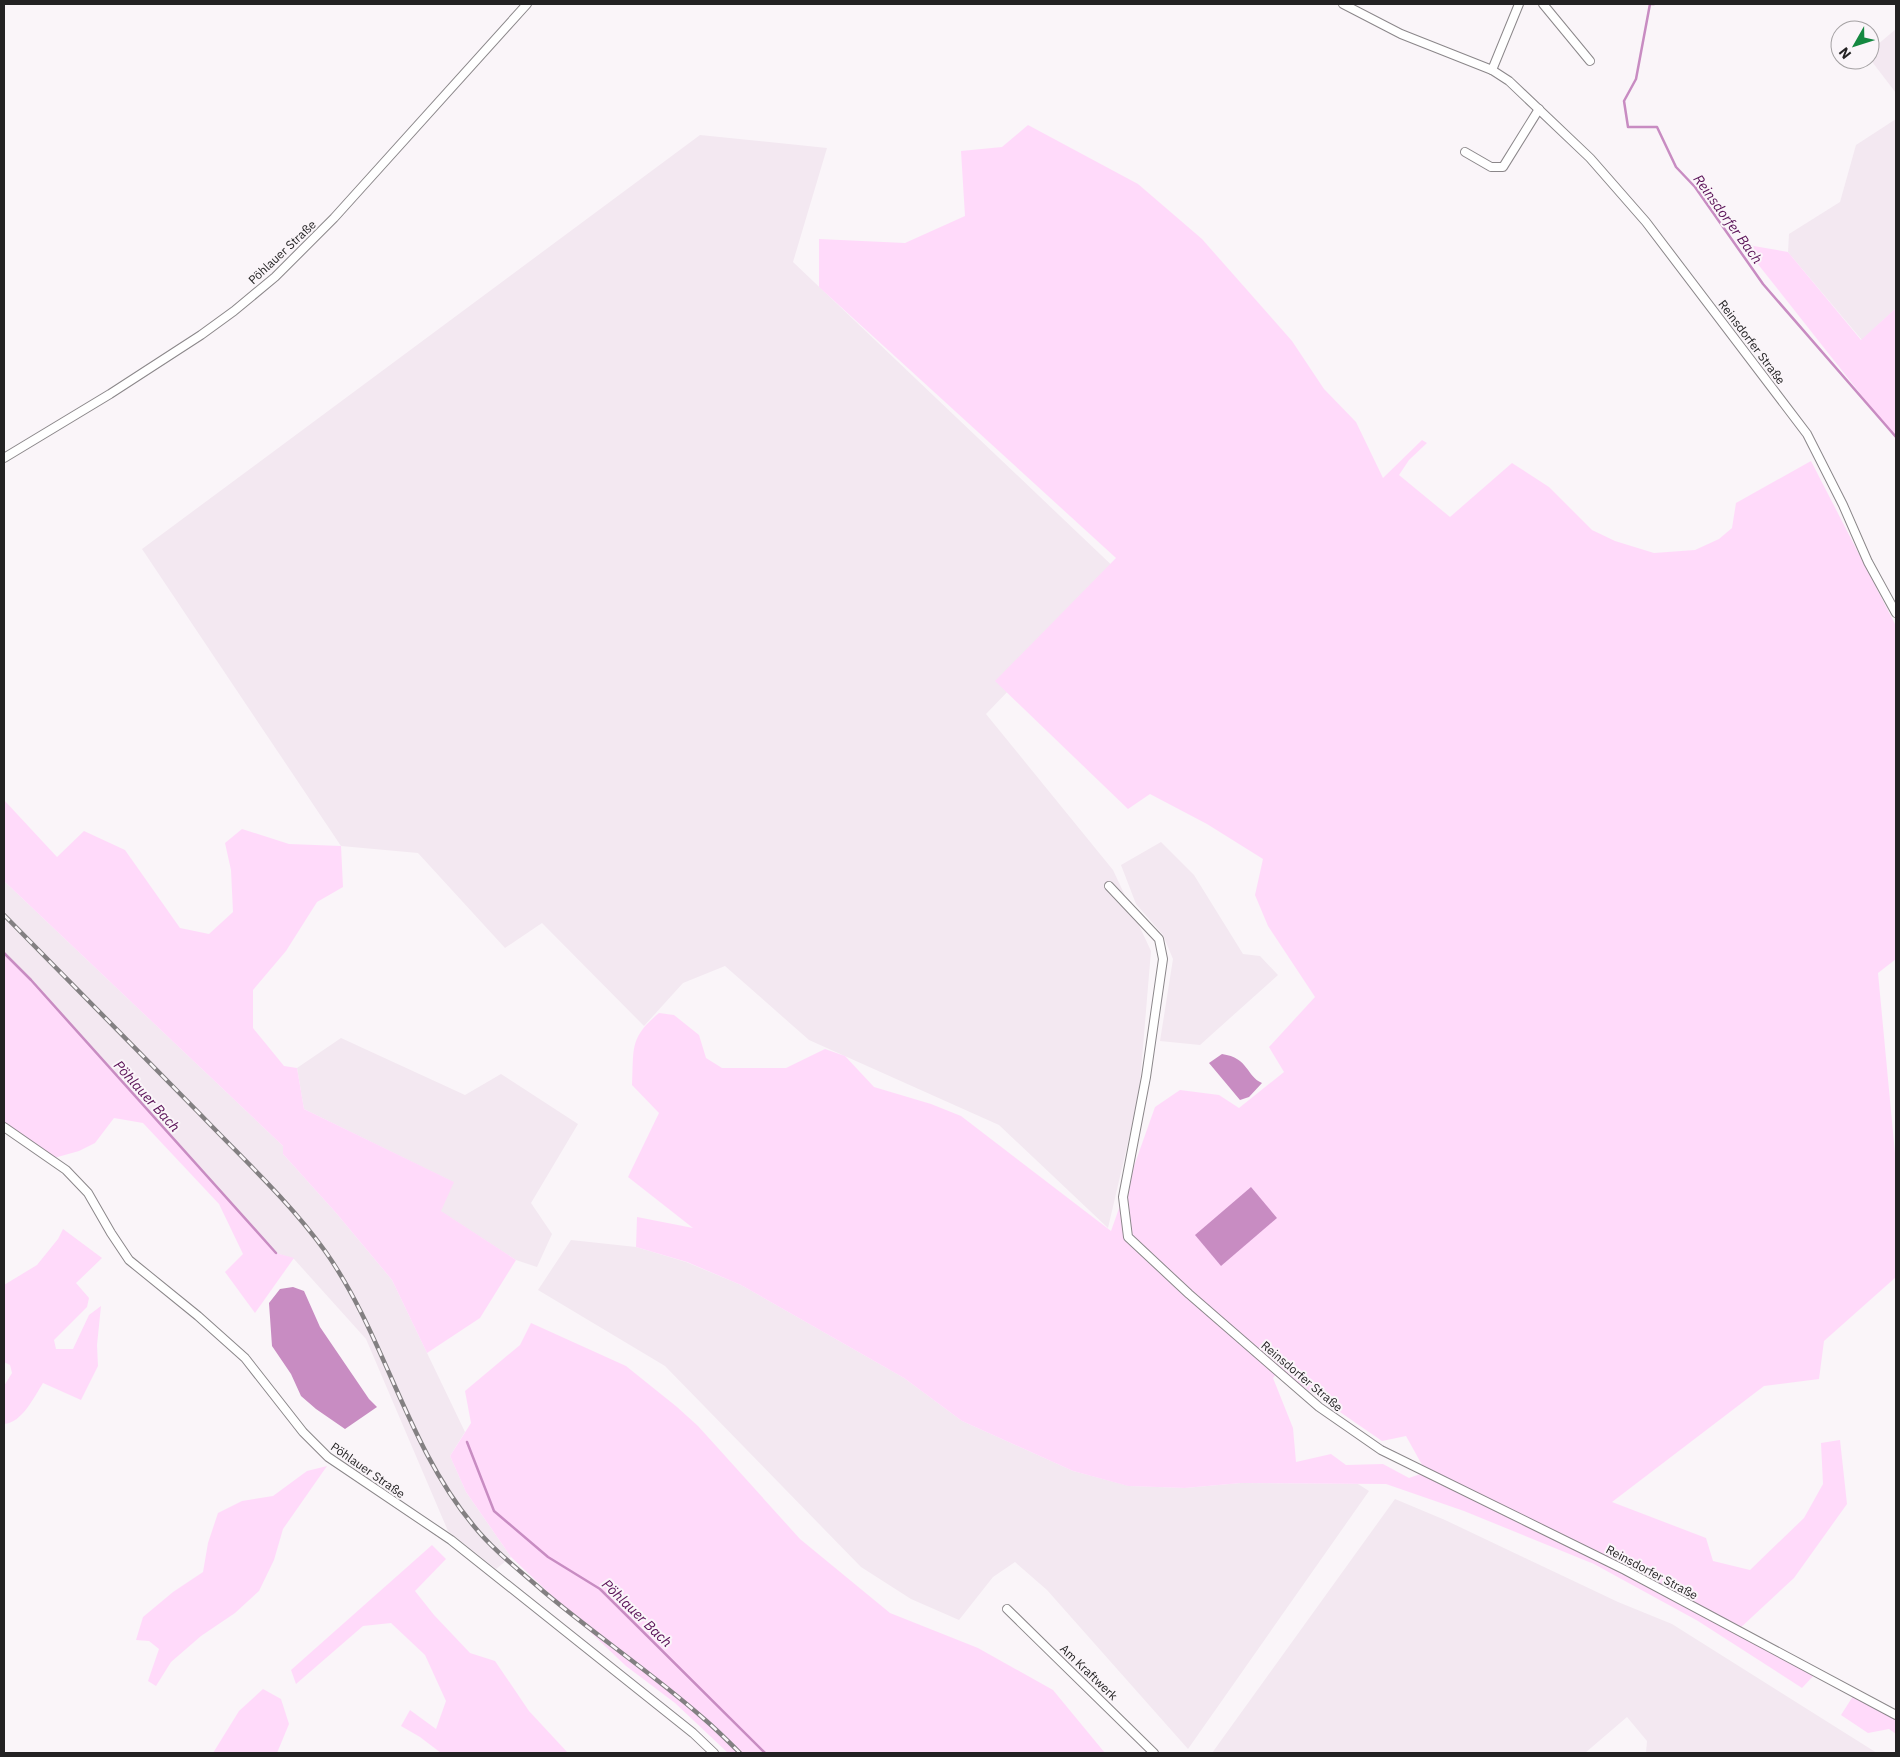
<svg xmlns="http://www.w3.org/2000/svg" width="1900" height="1757" font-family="'IBM Plex Sans',sans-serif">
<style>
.built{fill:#f3e8f1}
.green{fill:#ffdafa;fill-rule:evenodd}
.water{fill:#c88cc2}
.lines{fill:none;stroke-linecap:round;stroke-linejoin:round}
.stream{stroke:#c88cc2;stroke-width:2.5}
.street-casing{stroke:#8b878a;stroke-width:10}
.street{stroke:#fff;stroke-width:8}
.rail-casing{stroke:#838082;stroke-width:4.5}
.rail{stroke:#faf5f9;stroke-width:2.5;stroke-dasharray:8;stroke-linecap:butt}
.labels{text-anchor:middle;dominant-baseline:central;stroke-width:4;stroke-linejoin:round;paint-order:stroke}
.street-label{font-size:12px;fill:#232223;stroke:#faf5f9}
.water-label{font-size:14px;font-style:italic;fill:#580f55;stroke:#faf5f9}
</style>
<rect width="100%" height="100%" fill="#faf5f9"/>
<g class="built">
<polygon points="1896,29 1896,93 1870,59 1870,51"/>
<polygon points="1896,119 1896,308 1862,340 1788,252 1789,234 1840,202 1856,145"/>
<polygon points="700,135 827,148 793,262 1121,574 986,714 1113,870 1151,951 1139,1095 1108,1228 999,1125 809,1040 725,966 683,983 644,1026 542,923 505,948 418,853 341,846 142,549"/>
<polygon points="1161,842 1194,875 1243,954 1260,956 1278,975 1200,1045 1160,1041 1173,959 1163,935 1136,904 1121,865"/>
<polygon points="4,881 283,1146 283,1154 337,1214 392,1280 465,1432 450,1456 466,1492 511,1557 496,1569 448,1531 366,1339 294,1259 276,1253 31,980 4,953"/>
<polygon points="341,1038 465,1095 501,1074 578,1124 531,1203 552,1234 537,1267 516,1260 440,1211 453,1182 304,1109 297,1068"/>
<polygon points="571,1240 636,1247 686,1262 741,1285 904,1378 962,1421 1073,1471 1129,1486 1185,1488 1241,1483 1358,1484 1369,1491 1188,1749 1047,1590 1015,1562 993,1577 959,1620 911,1599 861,1567 665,1366 538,1290"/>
<polygon points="1395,1499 1445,1520 1618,1602 1672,1624 1877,1753 1646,1753 1647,1741 1627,1717 1585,1753 1212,1753"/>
</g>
<g class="green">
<path d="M1028,125L1138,184L1202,239L1292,341L1324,389L1356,422L1383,478L1422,440L1427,443L1409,460L1399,475L1450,517L1512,463L1549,487L1592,530L1615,541L1654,553L1695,550L1719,539L1732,528L1736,503L1811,461L1896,626V959L1878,973L1896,1164V1277L1824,1341L1819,1379L1764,1386L1612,1502L1706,1538L1713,1561L1750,1570L1804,1518L1823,1484L1821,1443L1840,1440L1847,1504L1794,1578L1738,1630L1817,1672L1802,1688L1698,1621L1594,1564L1464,1511L1386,1484L1241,1483L1185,1488L1128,1486L1073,1471L962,1421L904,1378L741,1285L687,1262L636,1247L637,1217L693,1228L628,1177L659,1113L632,1085C634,1048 629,1038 659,1013L674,1015L699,1035L706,1058L722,1068H786L825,1049L845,1056L874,1087L931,1104L961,1116L1111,1231L1155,1107L1180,1090L1219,1095L1239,1108L1284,1072L1269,1047L1315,997L1268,926L1255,895L1263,859L1207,824L1150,794L1128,809L995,681L1116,558L819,287V239L905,243L965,216L961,151L1002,147ZM1279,1370L1382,1441L1406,1436L1426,1472L1409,1478L1383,1464L1346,1465L1331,1454L1296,1462L1293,1428L1273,1378Z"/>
<polygon points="1742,244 1788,252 1861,340 1896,308 1896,439"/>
<polygon points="4,800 57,857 84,831 125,850 180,928 209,934 233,912 231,870 225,843 242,829 289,844 341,846 343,887 317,902 286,951 253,990 253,1028 284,1066 297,1068 304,1109 454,1182 441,1211 516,1260 480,1318 427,1353 392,1280 337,1214 283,1154 283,1146 4,881"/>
<polygon points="4,953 31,980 276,1253 294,1258 255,1313 225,1272 243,1254 219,1204 143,1123 114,1118 95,1143 79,1151 54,1158 4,1122"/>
<path d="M63,1229L102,1258L76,1283L89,1298L87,1307L54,1340L56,1349H73L89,1315L101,1306L97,1345L98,1366L81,1400L43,1383C34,1397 22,1423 4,1424V1386L12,1373L10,1365L4,1362V1285L37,1265L58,1239Z"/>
<polygon points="531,1323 626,1366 677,1407 698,1426 800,1539 890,1613 978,1648 1053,1690 1105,1753 728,1753 675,1703 626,1666 511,1557 466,1492 450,1456 471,1423 465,1391 520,1345"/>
<polygon points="327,1466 283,1529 274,1560 259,1591 235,1613 201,1636 171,1662 156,1686 148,1681 159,1649 149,1641 136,1640 143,1617 173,1592 203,1572 208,1543 218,1513 242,1501 273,1496 307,1471"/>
<polygon points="432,1545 446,1559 415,1591 434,1615 470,1653 495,1661 529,1711 568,1753 441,1753 420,1737 401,1726 410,1710 436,1729 446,1701 425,1655 391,1623 363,1626 296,1684 291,1670"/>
<polygon points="263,1689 281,1699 289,1724 277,1753 213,1753 239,1711"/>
<polygon points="1855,1693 1896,1715 1896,1734 1889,1729 1868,1733 1841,1715"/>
</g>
<g class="water">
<path d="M1222,1054C1249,1058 1246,1076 1262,1083L1249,1097L1240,1100L1209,1063Z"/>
<polygon points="1251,1187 1277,1218 1221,1266 1195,1235"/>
<polygon points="293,1287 304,1291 320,1327 369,1399 377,1407 345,1429 316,1409 301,1396 291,1374 272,1346 269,1303 280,1289"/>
</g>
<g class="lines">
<g class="stream">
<polyline points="1654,4 1650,4 1636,79 1624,101 1628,127 1657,127 1676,167 1695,187 1763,284 1896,437"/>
<polyline points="4,953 31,980 276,1253"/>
<polyline points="467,1442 494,1511 548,1557 600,1589 765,1753"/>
</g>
<g class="street-casing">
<g id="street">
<polyline points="1343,4 1401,34 1492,70 1509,81 1590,158 1646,222 1807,434 1843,505 1868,562 1896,613"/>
<polyline points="1543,4 1590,61"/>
<polyline points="1492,70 1519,4"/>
<polyline points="1465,152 1491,167 1503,167 1539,109"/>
<polyline points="4,458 110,394 201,335 234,311 275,277 334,218 527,4"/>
<polyline points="1109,886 1159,939 1163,959 1146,1077 1123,1197 1128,1237 1189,1294 1319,1407 1381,1450 1625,1570 1896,1715"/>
<polyline points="4,1127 66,1170 88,1193 111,1233 129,1260 198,1316 245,1358 303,1432 328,1457 451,1540 693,1733 714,1753"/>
<polyline points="1007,1609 1154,1753"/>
</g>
</g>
<use href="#street" class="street"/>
<g class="rail-casing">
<path id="rail" d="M4,915C69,981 134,1047 199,1113C242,1158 289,1201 325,1251C385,1336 406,1444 473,1525C493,1550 519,1570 543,1591C595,1635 652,1673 703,1718C716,1729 728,1741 740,1753"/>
</g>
<use href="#rail" class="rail"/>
</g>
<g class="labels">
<g class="street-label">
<text transform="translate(282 252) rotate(-43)">Pöhlauer Straße</text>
<text transform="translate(1752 342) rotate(53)">Reinsdorfer Straße</text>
<text transform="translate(1302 1376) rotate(40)">Reinsdorfer Straße</text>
<text transform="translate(368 1470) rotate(35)">Pöhlauer Straße</text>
<text transform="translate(1652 1572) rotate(28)">Reinsdorfer Straße</text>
<text transform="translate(1089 1672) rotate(44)">Am Kraftwerk</text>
</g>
<g class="water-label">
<text transform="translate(1728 219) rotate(54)">Reinsdorfer Bach</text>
<text transform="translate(147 1096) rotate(48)">Pöhlauer Bach</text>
<text transform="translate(637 1613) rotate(44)">Pöhlauer Bach</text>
</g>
</g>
<rect width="1900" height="1757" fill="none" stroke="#232223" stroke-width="10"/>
<g transform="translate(1855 45) rotate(231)"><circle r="24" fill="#faf5f9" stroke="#a4a1a3"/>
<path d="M0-4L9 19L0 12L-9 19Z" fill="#148840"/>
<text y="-8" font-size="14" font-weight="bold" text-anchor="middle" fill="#232223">N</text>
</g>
</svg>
